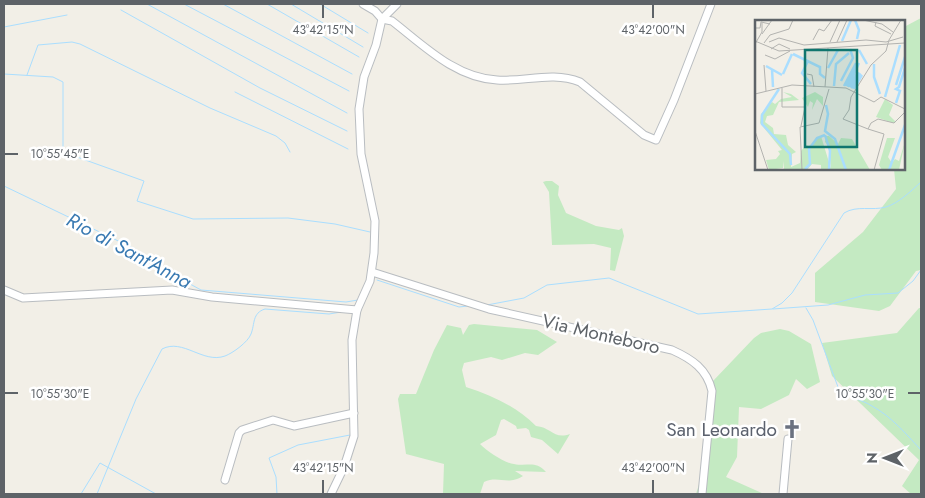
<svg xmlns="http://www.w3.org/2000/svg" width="925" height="498" font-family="Jost,sans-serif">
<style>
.green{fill:#c4eac2}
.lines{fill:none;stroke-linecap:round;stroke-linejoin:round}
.stream{stroke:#aadeff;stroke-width:1}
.minor-casing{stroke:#b9bdc1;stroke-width:9}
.minor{stroke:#fff;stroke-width:7}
.ticks{fill:none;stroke:#5e6368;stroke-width:2}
.labels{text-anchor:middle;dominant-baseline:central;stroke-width:5;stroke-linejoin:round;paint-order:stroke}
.street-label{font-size:19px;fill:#5e6368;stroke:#fff}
.worship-label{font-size:19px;fill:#5b616d;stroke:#fff;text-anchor:end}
.water-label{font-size:20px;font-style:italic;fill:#3a7ab2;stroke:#fff}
.inset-river{fill:none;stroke:#aadeff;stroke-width:2.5}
.inset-road{fill:none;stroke:#b3b3b0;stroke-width:1}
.view{fill:#0f766e;fill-opacity:0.15;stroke:#0f766e;stroke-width:2.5}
.inset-edge{fill:none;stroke:#5e6368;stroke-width:2.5}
.ticks-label{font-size:12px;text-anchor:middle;fill:#5e6368;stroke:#fff;stroke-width:5;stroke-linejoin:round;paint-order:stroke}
</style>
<rect width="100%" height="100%" fill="#f2efe7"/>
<g class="green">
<polygon points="921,18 921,270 916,271 890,306 879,311 815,302 815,273 863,232 896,189 894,169 904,169 904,27"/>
<polygon points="546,181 552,181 559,186 558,195 566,213 596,226 619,230 622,228 624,236 615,271 610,270 611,248 594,244 552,245 549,192 543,182"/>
<polygon points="919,308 921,308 921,494 911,494 902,486 919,460 832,376 822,343 897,333"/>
<path d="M474,324L537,330L557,342L538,355L525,353L502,360L491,357L464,363L462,370L466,387C493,396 516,406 536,426C551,427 554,440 570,434L558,454L542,440L531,437L529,430L526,428L517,429L516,426L504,419L501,420L496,435L480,444C487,451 504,463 514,464C528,467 535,460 546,472L515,471L523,476C507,486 499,475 484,482L480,494H443L444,464L406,454L398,399L400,394H416L434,350L447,325L461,328L463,335L469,325Z"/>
<polygon points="780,329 789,331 811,344 820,382 807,389 796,379 789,395 761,409 739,407 737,457 726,477 764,494 696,494 700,481 713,381 754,338 761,333"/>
</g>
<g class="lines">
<g class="stream">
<polyline points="147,4 347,113"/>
<polyline points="184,4 349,91"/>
<polyline points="223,4 352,74"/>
<polyline points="267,4 359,57"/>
<polyline points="291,4 363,47"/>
<polyline points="320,4 368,33"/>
<polyline points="121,10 260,88 347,131"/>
<polyline points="4,27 67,15"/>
<polyline points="4,74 53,77 63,82 63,152 144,181 137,201 193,219 288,218 335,224 370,232"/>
<polyline points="27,75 38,45 72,42 80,44 210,108 276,136 285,143 290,152"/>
<polyline points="235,92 348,149"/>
<polyline points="4,186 135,249 152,263 201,290 346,302 358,300"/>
<polyline points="377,280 459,307 468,306"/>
<path d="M487,305L524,298L547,285L609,278L698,314L772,309L782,303L792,293L844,213C857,205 872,211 886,207C899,203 911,191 921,182"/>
<path d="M806,308L813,320L838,387C847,398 861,399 872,406C892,417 906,434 921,450"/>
<polyline points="773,309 828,305 865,295 898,293 913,281 921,270"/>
<polyline points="81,494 100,463 156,494"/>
<path d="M97,494L136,399L162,349C183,338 203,364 225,356C233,353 248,342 251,334C255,324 252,313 265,309L329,314L341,312"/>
<polyline points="277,494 276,477 269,458 298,445 350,435"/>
</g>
<g class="minor-casing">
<g id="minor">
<polyline points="363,4 375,11 382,19"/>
<path d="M382,19L392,21C422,44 455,78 497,80C525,82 552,71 580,82L644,135L656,140L674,100L711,4"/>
<path d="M372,272L489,309L672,350C692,359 707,369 712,391L702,494"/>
<polyline points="4,290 23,298 172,290 212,297 357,310"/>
<polyline points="225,480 239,433 242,430 273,420 294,426 354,413"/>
<polyline points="331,494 344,467 354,436 352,340 357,310 370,281 374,253 375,221 361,154 359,109 364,77 376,45 382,19 397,4"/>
<polyline points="783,494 788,439"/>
</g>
</g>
<use href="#minor" class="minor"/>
</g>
<path class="ticks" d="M323,5V18M653,5V18M5,154H18M5,393H18M908,393H920M323,480V493M653,480V493"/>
<defs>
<g id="church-bare" transform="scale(1.5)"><path d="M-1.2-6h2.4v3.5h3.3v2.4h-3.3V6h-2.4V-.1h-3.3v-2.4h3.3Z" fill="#6b7280" stroke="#fff" stroke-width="2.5" paint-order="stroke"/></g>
</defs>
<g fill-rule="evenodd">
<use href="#church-bare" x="792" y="429"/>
</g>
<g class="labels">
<g class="street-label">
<text transform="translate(601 334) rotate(13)">Via Monteboro</text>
</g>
<g class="worship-label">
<text x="777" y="429">San Leonardo</text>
</g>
<g class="water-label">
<text transform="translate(129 251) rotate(28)">Rio di Sant'Anna</text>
</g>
</g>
<g transform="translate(755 20)">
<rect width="150" height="150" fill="#f2efe7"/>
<path d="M28,72L36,74L44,80L24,82L18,95L12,96L10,102L18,108L19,114L31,115L33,125L41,132L37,134L36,147L45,143L46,131L51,125L54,126L66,116L76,149L74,126L70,122L71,116H74L83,124L86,118L97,119L115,150H66V145L57,144L52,150H29V141L28,148L14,150L11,140L21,139L25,134L23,131L27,130L5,103L6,94L17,82L20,84L26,79L37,77ZM60,72L68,77V86L62,79L57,90L58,83L55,81L53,87L47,78ZM130,79L138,85L134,95L141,102L138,103L121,97ZM132,118H140L133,137L137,143L140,139L144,141L150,122L144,150H127L124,145Z" fill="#c4eac2"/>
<path class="inset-river" d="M100,0L104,10L102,19M87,21L96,0M104,30L112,44M38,34L65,47V54L70,58M53,41L47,53L56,64M119,44V57L125,74M11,46L27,55M73,48L83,30M17,49L18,67M28,54L37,34M86,61L98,38L95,29M141,65L150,37M79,66L81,44L94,33M89,66L101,43M91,66L104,43M93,67L104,43M95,67L103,52M96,68L105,53M97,68L106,54M24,69L7,95V104L35,134L36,145M99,69L107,55M130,77L145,25M141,83L145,71L141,69L144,67L150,48M71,85L73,94L70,111L80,119L91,150M70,115L75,131L74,150M50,149L55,144L54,129L62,118L70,115M134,150L150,105"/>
<path class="inset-road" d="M108,0L127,4L138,12M146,0L134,20L131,31L116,45L96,77L94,90L88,99L113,109L116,103L123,99L139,103L150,92M121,2L120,6L136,14M0,8H5L6,2L15,4M7,14L17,0M58,20L64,9L69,11L77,0M0,21L24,31L150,23M14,22L24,18L49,25L111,20L131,22L148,17M75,22L85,0M82,22L92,0M9,23L15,15L34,9L38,0M0,24L7,12V3M16,29L24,24L35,29M10,35L20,39L35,31M9,45L11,71M52,54L57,55L59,67M70,67L73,28M27,68V87H50L46,106M0,74L37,65L91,68L119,82L126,77L150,89M113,109L129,114L119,150M0,111L13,150M47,150L45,107L64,103L74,69"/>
<path class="view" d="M50,30H102V127H50Z"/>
<rect width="150" height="150" class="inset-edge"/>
</g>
<g class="ticks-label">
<text x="323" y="34">43°42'15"N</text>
<text x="653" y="34">43°42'00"N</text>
<text x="60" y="158">10°55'45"E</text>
<text x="865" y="398">10°55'30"E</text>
<text x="60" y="398">10°55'30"E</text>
<text x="323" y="472">43°42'15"N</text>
<text x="653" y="472">43°42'00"N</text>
</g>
<rect width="925" height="498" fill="none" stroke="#5e6368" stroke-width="10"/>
<g transform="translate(885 458) rotate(270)" stroke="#ffffff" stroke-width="4" paint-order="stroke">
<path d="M0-4L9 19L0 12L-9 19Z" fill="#5e6368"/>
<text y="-8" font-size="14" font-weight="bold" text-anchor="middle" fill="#5e6368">N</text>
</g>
</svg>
